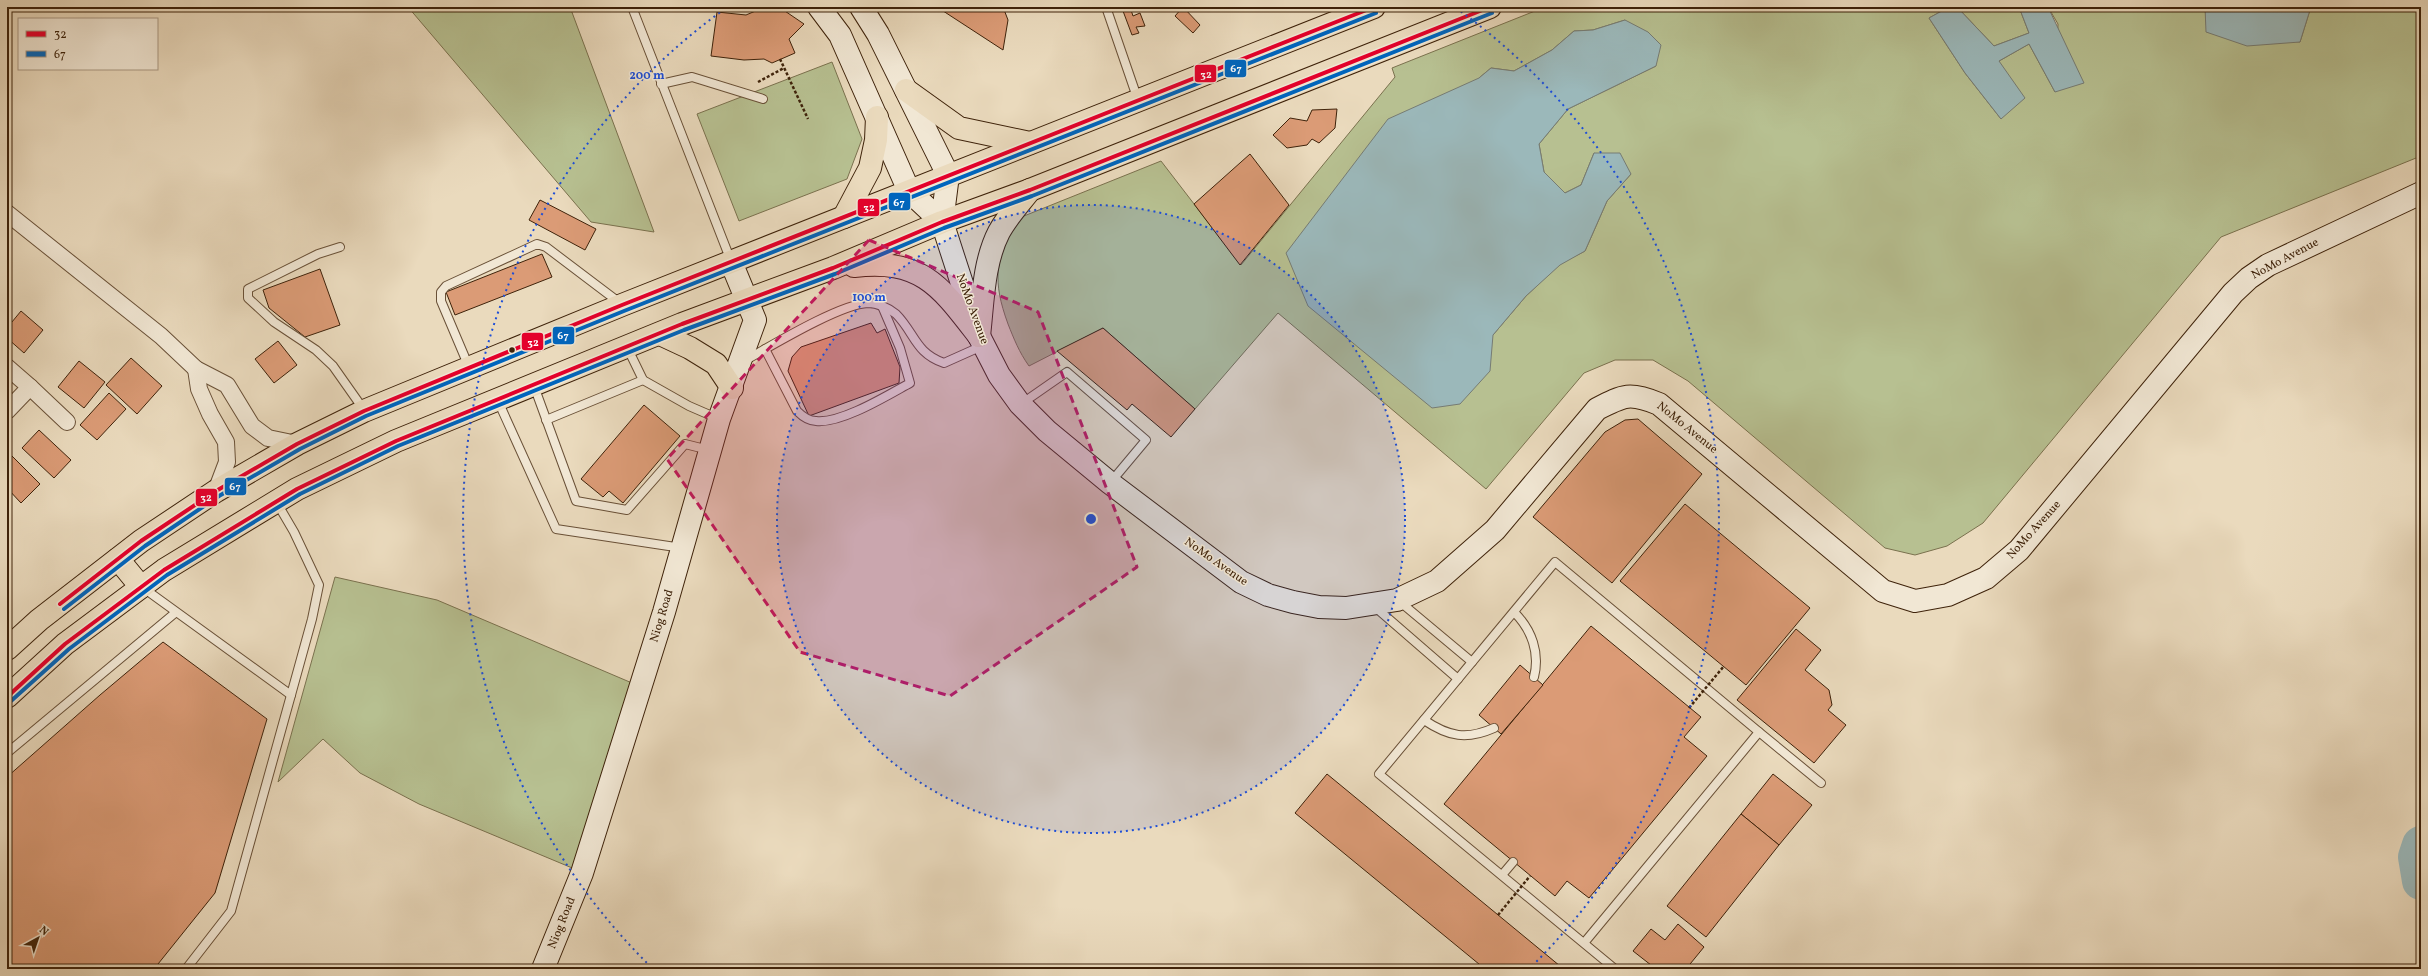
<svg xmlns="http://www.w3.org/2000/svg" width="2428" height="976" font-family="Vollkorn,serif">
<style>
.green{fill:#b7c091;stroke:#7a714e;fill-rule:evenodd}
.water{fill:#9bb8ba;stroke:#767c74}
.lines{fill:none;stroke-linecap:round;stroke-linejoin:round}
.river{stroke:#9bb8ba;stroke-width:38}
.building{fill:#db9b76;stroke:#3e220a}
.lane-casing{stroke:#695037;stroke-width:10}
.street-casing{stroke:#695037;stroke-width:18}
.secondary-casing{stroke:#3e220a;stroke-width:24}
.primary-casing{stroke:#3e220a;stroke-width:24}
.path{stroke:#3e220a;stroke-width:2.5;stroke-dasharray:3 2;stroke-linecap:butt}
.lane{stroke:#f1e7d4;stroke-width:8}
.street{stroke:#f1e7d4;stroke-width:16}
.secondary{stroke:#f1e7d4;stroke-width:22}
.primary{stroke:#eadabd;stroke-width:22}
.path-bridge{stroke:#3e220a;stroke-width:2.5;stroke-dasharray:3 2;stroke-linecap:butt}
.bus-1-casing{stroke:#f1e7d4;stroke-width:7}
.bus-2-casing{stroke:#f1e7d4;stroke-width:7}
.bus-1{stroke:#e4002b;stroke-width:4}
.bus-2{stroke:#0065bd;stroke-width:4}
.marked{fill:#c2185b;fill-opacity:0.2;stroke:#c2185b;stroke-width:3;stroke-dasharray:8 5;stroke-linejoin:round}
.ring{fill:none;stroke:#1d4ed8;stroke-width:2;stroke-dasharray:2 4}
.bus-dot{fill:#3e220a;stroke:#f1e7d4;stroke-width:1.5}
.labels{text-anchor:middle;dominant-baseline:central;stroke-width:3;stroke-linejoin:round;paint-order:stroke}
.street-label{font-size:12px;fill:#3e220a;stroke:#f1e7d4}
.centre{fill:#1d4ed8;stroke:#f1e7d4;stroke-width:2}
.ring-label{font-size:12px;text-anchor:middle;font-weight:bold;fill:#1d4ed8;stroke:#f1e7d4;stroke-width:3;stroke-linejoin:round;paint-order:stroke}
.line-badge{stroke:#f1e7d4;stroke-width:1.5}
.badge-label{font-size:11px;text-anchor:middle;font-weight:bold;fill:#fff}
</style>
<rect width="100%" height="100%" fill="#eadabd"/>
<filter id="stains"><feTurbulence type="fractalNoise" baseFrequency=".005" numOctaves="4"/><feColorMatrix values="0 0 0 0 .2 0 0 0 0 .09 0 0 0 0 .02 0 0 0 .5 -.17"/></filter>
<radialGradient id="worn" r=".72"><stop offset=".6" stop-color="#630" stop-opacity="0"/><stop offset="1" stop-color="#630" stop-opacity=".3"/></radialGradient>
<g class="green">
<polygon points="408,7 570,7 654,232 591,222"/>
<path d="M1545,7H1949L1929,18L1965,73L2001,119L1999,61L2029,44L2055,92L2058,24L2048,7H2205L2207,32L2300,42L2310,10L2317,7H2421V156L2221,237L1983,523L1947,546L1915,555L1885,548L1688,381L1653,360H1615L1584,373L1486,489L1278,313L1195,409L1103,328L1029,366C1019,352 1014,339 1008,324C992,280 996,262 1014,220L1161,161L1241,265L1395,77L1392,68ZM1625,20L1656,66L1568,109L1539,144L1544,172L1565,193L1581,185L1594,153L1631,174L1607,201L1585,251L1560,264L1526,296L1493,335L1479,78L1491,68L1514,71L1552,50L1574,31L1593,30Z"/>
<polygon points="1957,7 2019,7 2029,33 1994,46"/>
<polygon points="832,62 862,139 847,179 739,221 697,114"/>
<polygon points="335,577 437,600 632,683 577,870 419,804 360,773 323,739 278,782"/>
</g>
<g class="water">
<polygon points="1949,7 1957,7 1994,46 2029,33 2019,7 2048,7 2084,83 2055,92 2029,44 1999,61 2025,98 2001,119 1965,73 1929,18"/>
<polygon points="2317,7 2310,10 2300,42 2247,46 2206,32 2205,7"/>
<polygon points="1625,20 1648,32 1661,45 1656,66 1568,109 1539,144 1544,172 1565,193 1581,185 1594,153 1620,153 1631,174 1607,201 1585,251 1560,265 1526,296 1493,335 1490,371 1460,404 1432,408 1308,306 1286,253 1388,119 1479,78 1491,68 1514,71 1552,50 1574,31 1593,30"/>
</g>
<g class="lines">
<polyline class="river" points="2421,845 2417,857 2421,881"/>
</g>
<g class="building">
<polygon points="765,7 779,7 804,24 789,39 795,53 772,63 764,59 744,60 711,56 717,12 746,15"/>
<polygon points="937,7 1003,7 1008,20 1003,50"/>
<polygon points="1183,7 1200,25 1193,33 1175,16"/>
<polygon points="1131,10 1133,16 1140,13 1145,26 1136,27 1139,33 1132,35 1123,11"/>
<polygon points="1337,109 1335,128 1319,143 1312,139 1307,145 1287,148 1273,135 1290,118 1307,121 1312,110"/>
<polygon points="1250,154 1289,205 1240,265 1194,204"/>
<polygon points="540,200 596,229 585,250 529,220"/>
<polygon points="542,254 552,277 455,315 446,292"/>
<polygon points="320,269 340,325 305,337 269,308 263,290"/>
<polygon points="21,311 43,330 24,353 7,338 7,328"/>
<polygon points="871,323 877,333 885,329 900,367 899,383 809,416 788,371 792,357 801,347"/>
<polygon points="1103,328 1195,409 1171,437 1132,404 1127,410 1057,351"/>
<polygon points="278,341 297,365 274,383 255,359"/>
<polygon points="131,358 162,386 137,414 106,385"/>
<polygon points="79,361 105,382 84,408 58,387"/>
<polygon points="109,393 126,409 97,440 80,425"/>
<polygon points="644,405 680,436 623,503 609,491 603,497 581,479"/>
<polygon points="1638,419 1702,474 1612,583 1533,517 1605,432 1625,420"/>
<polygon points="39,430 71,460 54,478 22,448"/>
<polygon points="10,454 40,484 21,503 7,488 7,456"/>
<polygon points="1685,504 1810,608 1746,685 1620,581"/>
<polygon points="1591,626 1701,717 1684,737 1707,756 1589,898 1567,881 1555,896 1444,804"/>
<polygon points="1796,629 1821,650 1805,670 1829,690 1832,705 1828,710 1846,725 1814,763 1737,700"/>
<polygon points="163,642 267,719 215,893 154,969 7,969 7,777 100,695"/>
<polygon points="1520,665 1543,685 1501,734 1479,715"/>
<polygon points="1327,774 1560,966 1557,969 1485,969 1295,813"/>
<polygon points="1773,774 1812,805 1779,845 1741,814"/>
<polygon points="1741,814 1779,845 1706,937 1667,906"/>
<polygon points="1678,924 1704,947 1686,969 1656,969 1633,951 1651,929 1665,940"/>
</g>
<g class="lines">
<g class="lane-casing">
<g id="lane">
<polyline points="632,7 731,261"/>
<polyline points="1106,7 1138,100"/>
<polyline points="661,84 692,77 763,99"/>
<polyline points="340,247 318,254 248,289 248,298 274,322 316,350 333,366 364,410"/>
<polyline points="627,347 643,380 689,406 719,419"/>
<path d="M765,349L797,411C802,416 808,421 816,421C841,424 888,395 910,383L900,348L882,306"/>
<path d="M744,361C771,346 840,304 868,303C877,303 889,308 896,314C915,333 915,353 944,363L982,346"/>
<polyline points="469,367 441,301 441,292 446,286 537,244 546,247 620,303"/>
<polyline points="534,386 576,501 627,510 685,444 709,450"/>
<polyline points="498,401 556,529 682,548"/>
<polyline points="1021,404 1067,372 1146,440 1110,483"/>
<polyline points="546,420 643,380"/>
<polyline points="142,587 291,695 312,619 319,585 294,532 277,503"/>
<polyline points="1399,601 1472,662"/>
<polyline points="1375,607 1458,679"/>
<path d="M1514,612C1532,630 1540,653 1534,677"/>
<path d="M1424,720C1449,737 1467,740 1494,728"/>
<polyline points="1759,732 1821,783"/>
<polyline points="7,753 175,613"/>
<polyline points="1502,875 1513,862"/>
<polyline points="1584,943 1759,732 1555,562 1379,774 1615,969"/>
<polyline points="186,969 231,911 291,695"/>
</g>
</g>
<g class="street-casing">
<g id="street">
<polyline points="7,213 161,336 196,369 227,385 252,426 268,438 297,444"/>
<polyline points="7,367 30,387 7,411"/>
<polyline points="196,369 199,389 210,414 226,442 227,462 216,491"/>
<polyline points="30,387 67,422"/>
</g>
</g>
<g class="secondary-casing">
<g id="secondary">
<polyline points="819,7 840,35 909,191 942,222"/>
<path d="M861,7L878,34L948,175L942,222L979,336L999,375L1020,404L1047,431L1110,483L1241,582L1268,595L1293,602L1319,607L1346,608L1397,600L1437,581L1495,530L1597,409C1624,395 1630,392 1659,404L1883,591L1915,601L1948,595L1986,578L2019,550L2233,293L2249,278L2268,265L2421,193"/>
<polyline points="543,969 582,873 664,612 719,419 755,320 731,262"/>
</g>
</g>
<g class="primary-casing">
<g id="primary">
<polyline points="906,90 959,128 1030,143"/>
<polyline points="844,217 870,168 876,140 877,117"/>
<path d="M854,266C922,258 941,287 979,336"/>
<polyline points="660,334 690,348 716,364 732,388"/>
<path d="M979,336C983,302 983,263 999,232C1007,217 1020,203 1030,190"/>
<polyline points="118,559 141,587"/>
<polyline points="7,649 39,620 141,541 216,491 297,444 364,411 622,305 1374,7"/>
<polyline points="7,697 65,644 164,570 297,489 396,441 682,324 833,268 942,222 1030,190 1490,7"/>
</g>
</g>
<g class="path">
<polyline points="780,59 808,119"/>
<polyline points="758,82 784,68"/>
</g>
<use href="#lane" class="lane"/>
<use href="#street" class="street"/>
<use href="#secondary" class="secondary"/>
<use href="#primary" class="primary"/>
<g class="path-bridge">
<polyline points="1689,708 1724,666"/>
<polyline points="1498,915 1530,876"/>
</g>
<g class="bus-1-casing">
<g id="bus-1">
<polyline points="60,604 141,541 216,491 297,444 364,411 622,305 1374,7"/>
<polyline points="7,697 65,644 164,570 297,489 396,441 682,324 833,268 942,222 1030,190 1490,7"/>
</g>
</g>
<g class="bus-2-casing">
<g id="bus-2">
<polyline points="64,609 145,546 219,496 300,449 366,416 624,311 1376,13"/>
<polyline points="11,701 69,649 167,575 300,494 398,446 684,330 835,274 944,228 1032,196 1492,13"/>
</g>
</g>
<use href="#bus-1" class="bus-1"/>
<use href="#bus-2" class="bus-2"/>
</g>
<path class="marked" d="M869,240L1038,312L1137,567L950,696L800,652L667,459Z"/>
<circle cx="1091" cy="519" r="314" fill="#1d4ed8" fill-opacity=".12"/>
<g class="ring">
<circle cx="1091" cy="519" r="314"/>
<path d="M651 967A628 628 0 0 1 726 8M1456 8A628 628 0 0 1 1531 967"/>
</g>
<circle class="bus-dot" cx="512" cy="350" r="3.5"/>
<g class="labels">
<g class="street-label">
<text transform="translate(2285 259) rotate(-28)">NoMo Avenue</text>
<text transform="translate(972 309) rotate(70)">NoMo Avenue</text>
<text transform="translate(1687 428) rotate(39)">NoMo Avenue</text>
<text transform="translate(2034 530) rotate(-48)">NoMo Avenue</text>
<text transform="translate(1216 562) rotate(35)">NoMo Avenue</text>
<text transform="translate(662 616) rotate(-73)">Niog Road</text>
<text transform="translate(562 923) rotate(-68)">Niog Road</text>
</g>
</g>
<circle cx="1091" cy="519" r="6" class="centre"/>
<g class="ring-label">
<text x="647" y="79">200 m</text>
<text x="869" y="301">100 m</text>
</g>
<g class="line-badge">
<rect x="1224" y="59" width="23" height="19" rx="4" fill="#0065bd"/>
<rect x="1194" y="64" width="23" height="19" rx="4" fill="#e4002b"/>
<rect x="888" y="192" width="23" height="19" rx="4" fill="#0065bd"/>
<rect x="857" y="198" width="23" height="19" rx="4" fill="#e4002b"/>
<rect x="552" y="326" width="23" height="19" rx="4" fill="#0065bd"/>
<rect x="521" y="332" width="23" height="19" rx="4" fill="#e4002b"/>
<rect x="224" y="477" width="23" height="19" rx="4" fill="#0065bd"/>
<rect x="195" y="488" width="23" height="19" rx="4" fill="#e4002b"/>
</g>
<g class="badge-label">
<text x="1236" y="72">67</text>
<text x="1206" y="78">32</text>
<text x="899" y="206">67</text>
<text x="869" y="211">32</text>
<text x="563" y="339">67</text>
<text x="533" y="346">32</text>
<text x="235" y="490">67</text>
<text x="206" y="501">32</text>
</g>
<rect width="2428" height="976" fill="none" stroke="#eadabd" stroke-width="24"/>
<rect x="8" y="8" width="2412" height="960" fill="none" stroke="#3e220a" stroke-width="2"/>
<rect x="12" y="12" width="2404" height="952" fill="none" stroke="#3e220a"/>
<rect x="18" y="18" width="140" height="52" fill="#f1e7d4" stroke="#a99883"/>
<rect x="26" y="31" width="20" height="6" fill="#e4002b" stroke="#a99883"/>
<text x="54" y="38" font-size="12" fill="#3e220a">32</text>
<rect x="26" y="51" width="20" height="6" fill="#0065bd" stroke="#a99883"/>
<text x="54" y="58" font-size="12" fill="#3e220a">67</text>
<g transform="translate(38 938) rotate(40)" stroke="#f1e7d4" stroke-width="3" paint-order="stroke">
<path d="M0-3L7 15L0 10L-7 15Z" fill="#3e220a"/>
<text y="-6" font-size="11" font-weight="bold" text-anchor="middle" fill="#3e220a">N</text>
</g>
<rect width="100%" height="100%" filter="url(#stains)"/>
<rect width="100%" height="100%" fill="url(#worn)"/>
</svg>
